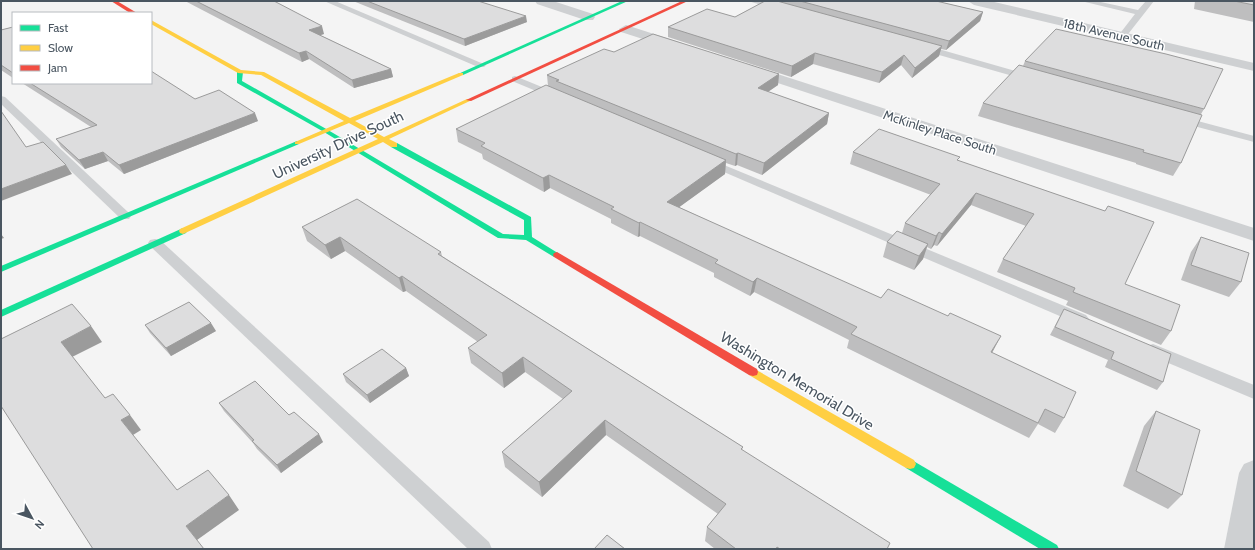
<svg xmlns="http://www.w3.org/2000/svg" width="1255" height="550" font-family="Cabin,sans-serif">
<style>
.lines{fill:none;stroke-linecap:round;stroke-linejoin:round}
.lane{fill:#ced0d2;fill-rule:evenodd}
.street{fill:#ced0d2;fill-rule:evenodd}
.fast{fill:#16e098;fill-rule:evenodd}
.slow{fill:#ffcf43;fill-rule:evenodd}
.jam{fill:#f24e42;fill-rule:evenodd}
.wall{fill:#bebebf}
.shaded-wall{fill:#9b9b9b}
.building{fill:#ddddde;stroke:#9b9b9b}
.labels{text-anchor:middle;dominant-baseline:central;stroke-width:3;stroke-linejoin:round;paint-order:stroke}
.far-street-label{font-size:13px;fill:#4a5661;stroke:#fff}
.street-label{font-size:15px;fill:#4a5661;stroke:#fff}
</style>
<rect width="100%" height="100%" fill="#f4f4f4"/>
<g class="lines">
<g class="lane">
<polygon points="324,1 335,1 486,65 484,67 478,67"/>
<polygon points="748,1 761,1 783,8 779,10"/>
<polygon points="1081,1 1096,1 1138,10 1146,1 1154,1 1125,38 1122,39 1118,36 1135,14"/>
<polygon points="921,44 1033,76 1035,78 1033,80 1027,80 918,49 918,45"/>
<polygon points="515,76 559,94 561,96 556,99 553,98 512,81 512,77"/>
<polygon points="1,96 5,97 129,213 131,216 129,219 121,219 1,104"/>
<polygon points="1179,116 1254,136 1254,142 1175,121 1174,119"/>
<polygon points="707,158 1086,315 1089,319 1086,323 1081,324 1076,323 703,163 701,161"/>
<polygon points="155,239 160,240 489,542 492,549 468,549 150,246 148,243 150,240"/>
<polygon points="1153,344 1254,385 1254,399 1147,354 1145,350 1147,346"/>
</g>
<g class="street">
<polygon points="535,1 553,1 593,14 595,17 593,20 585,20 537,4"/>
<polygon points="968,1 990,1 1254,63 1254,71 974,5"/>
<polygon points="626,25 682,43 684,46 682,49 677,50 621,32 619,29"/>
<polygon points="750,65 1254,228 1254,241 745,72 743,69 745,66"/>
<polygon points="1254,460 1254,549 1224,549 1239,473 1244,464"/>
</g>
<g class="fast">
<polygon points="622,1 628,1 463,75 458,74"/>
<polygon points="240,70 243,72 242,81 328,130 503,234 524,235 524,220 391,147 391,143 397,143 531,217 532,237 561,255 560,257 554,257 526,240 498,238 324,132 237,83 237,72"/>
<polygon points="297,141 299,142 299,144 1,272 1,266"/>
<polygon points="183,228 186,229 187,231 186,233 1,317 1,310"/>
<polygon points="910,459 1057,545 1059,549 1040,549 906,468 904,464 906,460"/>
</g>
<g class="slow">
<polygon points="151,20 241,70 264,72 350,118 459,73 463,73 463,75 355,121 384,137 467,99 472,100 389,139 397,143 397,147 391,147 383,142 183,234 180,233 179,231 180,229 378,139 349,123 299,144 295,144 295,142 344,121 261,75 238,73 151,24"/>
<polygon points="753,368 914,460 916,464 914,468 910,469 906,468 749,375 748,372 749,369"/>
</g>
<g class="jam">
<polygon points="111,1 117,1 137,13 130,13"/>
<polygon points="682,1 688,1 471,101 466,100"/>
<polygon points="557,252 757,369 758,372 757,375 753,376 749,375 554,257 553,255 554,253"/>
</g>
</g>
<g class="wall">
<polygon points="185,1 274,1 324,34 320,35 391,69 393,77 354,88 309,59 302,62"/>
<polygon points="353,1 478,1 527,22 465,46"/>
<polygon points="765,1 936,1 983,12 980,21 946,50 941,49 939,56 912,78 901,65 879,83 813,64 791,77 668,37 668,27 735,17"/>
<polygon points="1195,1 1254,1 1254,22 1194,9"/>
<polygon points="13,27 13,78 1,70 1,30"/>
<polygon points="614,52 779,74 778,85 768,92 829,113 827,124 762,175 737,165 735,166 726,163 725,174 679,207 992,353 1064,418 1055,433 1038,424 1029,438 847,348 849,340 754,292 750,296 714,277 714,273 640,236 638,237 611,223 611,219 550,188 544,192 483,159 482,154 458,142 456,129 548,86 547,75"/>
<polygon points="1025,61 1204,109 1201,114 1181,163 1173,176 1136,164 1136,163 978,116 983,103 1023,66"/>
<polygon points="22,83 151,83 195,99 258,121 124,174 108,161 85,169 61,147 56,139 91,127"/>
<polygon points="853,152 959,161 1105,211 1125,284 1171,331 1161,345 1066,305 1068,301 997,272 1003,259 1026,226 971,205 937,246 934,245 931,249 927,247 923,259 914,270 883,257 887,242 902,233 905,223 931,195 850,164"/>
<polygon points="302,227 441,252 442,256 743,447 742,450 887,549 715,549 705,541 707,527 718,514 606,435 542,497 505,467 502,452 563,399 525,372 504,388 471,363 468,348 478,342 406,291 403,292 345,251 331,259 307,241"/>
<polygon points="1201,237 1241,282 1229,297 1181,280 1191,252"/>
<polygon points="1064,309 1163,382 1157,390 1105,367 1108,360 1050,335"/>
<polygon points="145,325 216,331 171,356 150,333"/>
<polygon points="406,368 409,376 370,403 346,382 343,374"/>
<polygon points="219,403 289,415 323,442 281,473 257,449 253,443 224,411"/>
<polygon points="1156,411 1182,495 1168,509 1123,486 1144,426"/>
</g>
<g class="shaded-wall">
<polygon points="983,12 980,21 946,50 949,41"/>
<polygon points="526,16 527,22 465,46 464,39"/>
<polygon points="322,26 324,34 311,38 309,30"/>
<polygon points="942,46 939,56 912,78 915,68"/>
<polygon points="306,51 309,59 302,62 299,53"/>
<polygon points="815,53 813,64 791,77 792,66"/>
<polygon points="904,55 901,65 879,83 882,72"/>
<polygon points="391,69 393,77 354,88 352,80"/>
<polygon points="779,74 778,85 757,99 758,88"/>
<polygon points="255,113 258,121 124,174 119,165"/>
<polygon points="829,113 827,124 762,175 764,163"/>
<polygon points="103,152 108,161 85,169 79,160"/>
<polygon points="738,153 737,165 735,166 736,154"/>
<polygon points="726,160 725,174 667,216 667,202"/>
<polygon points="66,165 72,174 1,201 1,189"/>
<polygon points="549,175 550,188 544,192 543,178"/>
<polygon points="976,193 971,205 937,246 942,234"/>
<polygon points="640,222 640,236 638,237 639,223"/>
<polygon points="939,232 934,245 931,249 936,236"/>
<polygon points="1,234 4,238 1,239"/>
<polygon points="340,237 345,251 331,259 325,245"/>
<polygon points="928,244 923,259 914,270 919,256"/>
<polygon points="402,276 406,291 403,292 399,278"/>
<polygon points="757,278 754,292 750,296 753,282"/>
<polygon points="211,323 216,331 171,356 166,348"/>
<polygon points="91,326 102,342 72,357 61,342"/>
<polygon points="1001,336 993,351 984,367 991,352"/>
<polygon points="523,357 525,372 504,388 502,373"/>
<polygon points="406,368 409,376 370,403 367,395"/>
<polygon points="130,415 141,430 133,435 121,420"/>
<polygon points="605,420 606,435 542,497 539,482"/>
<polygon points="319,434 323,442 281,473 277,465"/>
<polygon points="229,495 239,510 197,540 204,549 186,526"/>
</g>
<g class="building">
<polygon points="196,1 274,1 322,26 309,30 391,69 352,80 306,51 299,53"/>
<polygon points="367,1 478,1 526,16 464,39"/>
<polygon points="765,1 777,1 942,46 915,68 904,55 882,72 815,53 792,66 668,27 707,9 735,17"/>
<polygon points="800,1 936,1 983,12 949,41"/>
<polygon points="1234,1 1254,1 1254,5"/>
<polygon points="13,27 13,73 1,65 1,30"/>
<polygon points="1056,29 1166,54 1223,69 1204,109 1025,61"/>
<polygon points="653,34 779,74 758,88 829,113 764,163 738,153 736,154 556,81 559,80 547,75 604,49 614,52"/>
<polygon points="1019,65 1202,115 1181,163 1143,152 1144,150 983,103"/>
<polygon points="151,71 195,99 219,90 255,113 119,165 103,152 79,160 56,139 97,125 30,83 151,83"/>
<polygon points="546,85 726,160 667,202 881,298 888,289 948,316 950,313 1001,336 991,352 1076,392 1064,418 1045,409 1038,423 851,334 857,327 757,278 753,282 715,263 718,260 640,222 639,223 611,209 614,207 549,175 543,178 481,146 485,143 456,129"/>
<polygon points="1,111 26,147 43,142 66,165 1,189"/>
<polygon points="879,129 960,157 957,160 1105,211 1108,206 1154,222 1125,284 1180,305 1171,331 1073,292 1075,288 1003,259 1034,214 976,193 942,234 939,232 936,236 905,223 940,184 853,152"/>
<polygon points="357,199 441,252 438,254 743,447 741,449 890,543 887,549 780,549 777,547 776,549 736,549 707,527 726,504 605,420 539,482 502,452 572,391 523,357 502,373 468,348 487,335 402,276 399,278 340,237 325,245 302,227"/>
<polygon points="897,231 928,244 919,256 887,242"/>
<polygon points="1201,237 1249,253 1241,282 1191,265"/>
<polygon points="189,302 211,323 166,348 145,325"/>
<polygon points="72,304 91,326 61,342 105,398 113,394 130,415 121,420 177,490 208,470 229,495 186,526 204,549 93,549 1,406 1,339"/>
<polygon points="1064,309 1171,354 1163,382 1111,359 1114,352 1055,327"/>
<polygon points="382,349 406,368 367,395 343,374"/>
<polygon points="255,381 289,415 294,412 319,434 277,465 252,441 254,440 219,403"/>
<polygon points="1156,411 1200,430 1182,495 1136,471"/>
<polygon points="607,535 625,549 594,549"/>
</g>
<g class="labels">
<g class="far-street-label">
<text transform="translate(1114 34) rotate(13)">18th Avenue South</text>
<text transform="translate(940 132) rotate(18)">McKinley Place South</text>
</g>
<g class="street-label">
<text transform="translate(338 145) rotate(-25)">University Drive South</text>
<text transform="translate(797 381) rotate(31)">Washington Memorial Drive</text>
</g>
</g>
<rect width="1255" height="550" fill="none" stroke="#4a5661" stroke-width="4"/>
<rect x="12" y="12" width="140" height="72" fill="#ffffff" stroke="#b7bbc0"/>
<rect x="20" y="25" width="20" height="6" fill="#16e098" stroke="#b7bbc0"/>
<text x="48" y="32" font-size="12" fill="#4a5661">Fast</text>
<rect x="20" y="45" width="20" height="6" fill="#ffcf43" stroke="#b7bbc0"/>
<text x="48" y="52" font-size="12" fill="#4a5661">Slow</text>
<rect x="20" y="65" width="20" height="6" fill="#f24e42" stroke="#b7bbc0"/>
<text x="48" y="72" font-size="12" fill="#4a5661">Jam</text>
<g transform="translate(32 518) rotate(130)" stroke="#ffffff" stroke-width="3" paint-order="stroke">
<path d="M0-3L7 15L0 10L-7 15Z" fill="#4a5661"/>
<text y="-6" font-size="11" font-weight="bold" text-anchor="middle" fill="#4a5661">N</text>
</g>
</svg>
